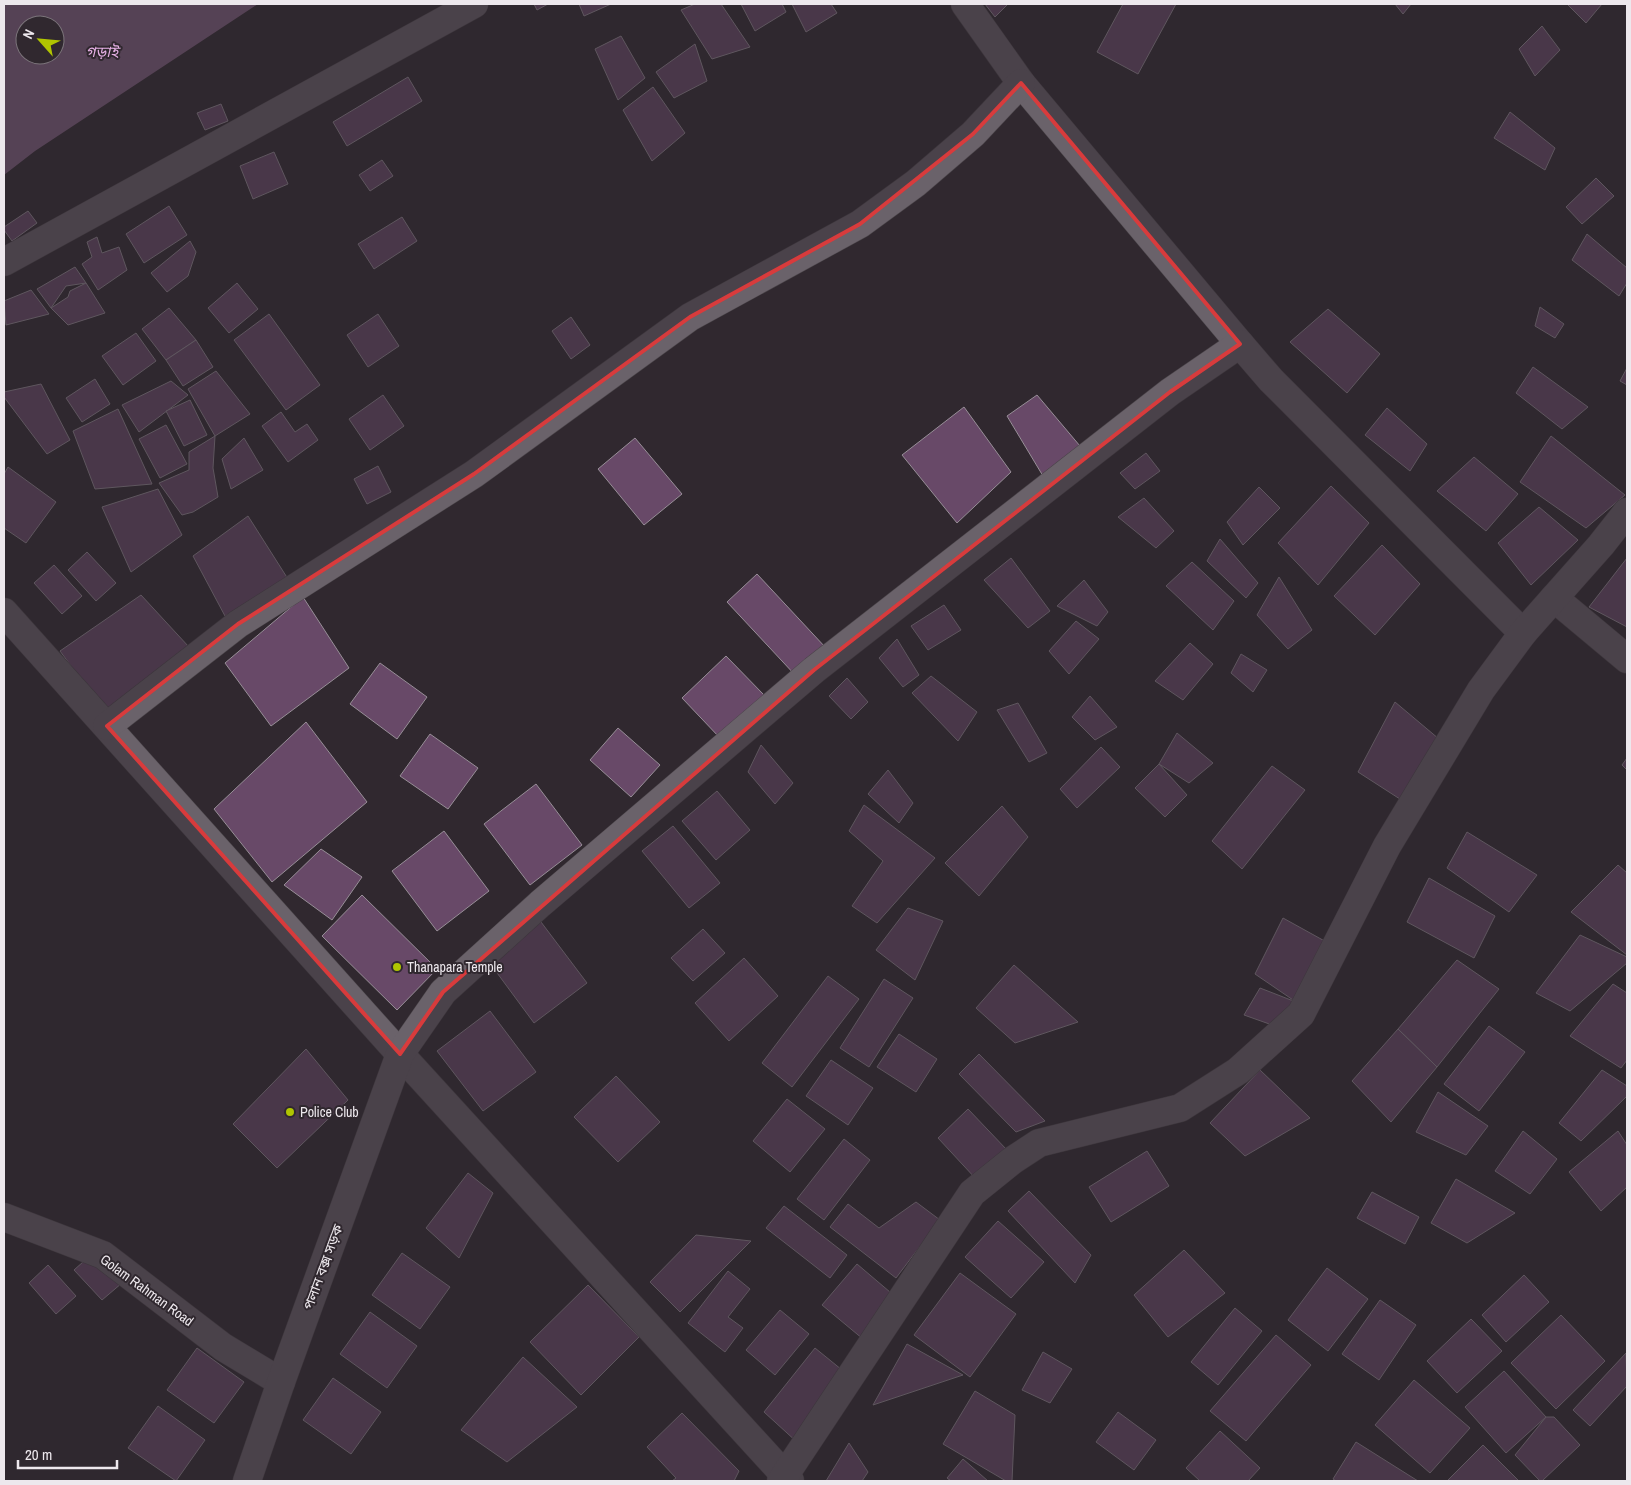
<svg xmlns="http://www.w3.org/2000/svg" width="1631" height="1485" font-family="'Archivo Narrow','Noto Sans Bengali',sans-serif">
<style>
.water{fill:#846383;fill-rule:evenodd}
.building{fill:#684968;stroke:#978e97}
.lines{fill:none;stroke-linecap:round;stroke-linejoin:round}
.minor-casing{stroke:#4b454a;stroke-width:29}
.minor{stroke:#6a626a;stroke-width:28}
.marked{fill:none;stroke:#d83b3c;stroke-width:4;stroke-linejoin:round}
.poi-dot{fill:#b0c501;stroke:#30282f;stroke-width:2}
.labels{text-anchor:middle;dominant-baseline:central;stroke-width:4;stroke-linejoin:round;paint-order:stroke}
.poi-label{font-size:14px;fill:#ede8ed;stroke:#30282f;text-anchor:start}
.street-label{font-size:14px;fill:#ede8ed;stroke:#30282f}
.water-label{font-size:15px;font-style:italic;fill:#e5b0e4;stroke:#30282f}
</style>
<rect width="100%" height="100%" fill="#30282f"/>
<path class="water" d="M4,4H258L35,151L4,175ZM25,25H55V55H25Z"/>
<g class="building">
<polygon points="534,4 548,4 537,10"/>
<polygon points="579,4 611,4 584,16"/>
<polygon points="695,4 721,4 750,47 712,59 681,10"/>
<polygon points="741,4 782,4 786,12 755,31"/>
<polygon points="792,4 831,4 837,13 806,32"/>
<polygon points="985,4 1008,4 995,17"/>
<polygon points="1123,4 1176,4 1138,74 1097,52"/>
<polygon points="1395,4 1411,4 1403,14"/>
<polygon points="1567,4 1602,4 1586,23"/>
<polygon points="1542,26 1560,50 1535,76 1519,49"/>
<polygon points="621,36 645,78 618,100 595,49"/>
<polygon points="695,44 707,81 674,98 656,72"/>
<polygon points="408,77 422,101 347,146 333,122"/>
<polygon points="653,87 685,133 652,161 623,110"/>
<polygon points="221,104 228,121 205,130 197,113"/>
<polygon points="1510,112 1555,148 1545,170 1494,138"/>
<polygon points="274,152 288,184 253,199 240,166"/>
<polygon points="382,160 393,176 370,191 359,175"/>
<polygon points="1596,178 1614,196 1582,224 1566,207"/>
<polygon points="169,206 187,235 144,263 126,234"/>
<polygon points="28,211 37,223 12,241 4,230 4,227"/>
<polygon points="402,217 417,241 374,269 358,244"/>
<polygon points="1587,234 1627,268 1627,283 1619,296 1572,260"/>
<polygon points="97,237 102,253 119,247 127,270 98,290 82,264 92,257 87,242"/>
<polygon points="190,241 196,252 188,276 167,292 151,273"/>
<polygon points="75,267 86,283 66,286 51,308 37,289"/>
<polygon points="86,283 105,313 68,325 51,308 68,297 70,291"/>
<polygon points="237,283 258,309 229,333 208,308"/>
<polygon points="31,290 49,314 6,325 4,301"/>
<polygon points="1540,307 1564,324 1555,338 1535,326"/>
<polygon points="169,308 196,340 166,360 142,329"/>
<polygon points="1328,309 1380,354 1347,393 1290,342"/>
<polygon points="269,314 320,385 286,410 234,340"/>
<polygon points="378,314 399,346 368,367 347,335"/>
<polygon points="571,317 590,345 571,359 552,331"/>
<polygon points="136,333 156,361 123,385 102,356"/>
<polygon points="196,340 213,367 183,386 166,360"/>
<polygon points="1533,367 1588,407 1562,429 1516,393"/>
<polygon points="1627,368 1627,385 1620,381"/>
<polygon points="216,371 250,414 215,436 188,389"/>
<polygon points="95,379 110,404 82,422 66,398"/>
<polygon points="171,381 188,395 139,432 122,405"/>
<polygon points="41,384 70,440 47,454 4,397 4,392"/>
<polygon points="383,395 404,426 370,450 349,419"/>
<polygon points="1037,395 1080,446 1043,476 1007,416"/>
<polygon points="190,400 207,435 184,446 166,411"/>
<polygon points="964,407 1011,472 957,523 902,455"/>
<polygon points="1387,408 1427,444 1410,471 1365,435"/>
<polygon points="118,409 152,484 95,489 73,431"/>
<polygon points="281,412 295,432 307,424 318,440 288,462 262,426"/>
<polygon points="166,425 187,464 160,478 139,439"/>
<polygon points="215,436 213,468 218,497 193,512 182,515 159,483 189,470 189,452"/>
<polygon points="1551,436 1625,495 1586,528 1520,482"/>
<polygon points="244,438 263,470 231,489 222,459"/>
<polygon points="635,438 682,494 644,525 598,469"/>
<polygon points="1146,453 1160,471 1135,489 1120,473"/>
<polygon points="1474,457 1518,494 1486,531 1437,491"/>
<polygon points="378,466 391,492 367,504 354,479"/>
<polygon points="8,467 56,502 26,543 4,528 4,474"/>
<polygon points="1331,486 1369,523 1318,585 1278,543"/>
<polygon points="1259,487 1280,508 1243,545 1227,522"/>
<polygon points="158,489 182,535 131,572 102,507"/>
<polygon points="1144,498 1174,531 1156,548 1118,517"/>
<polygon points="1539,507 1578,540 1531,585 1498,543"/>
<polygon points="248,516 288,579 225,616 193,556"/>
<polygon points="1220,539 1258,583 1246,598 1207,561"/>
<polygon points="1382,545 1420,584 1375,635 1334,596"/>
<polygon points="87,552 116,583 96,601 68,570"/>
<polygon points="1011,558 1050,611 1028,628 984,580"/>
<polygon points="1627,558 1627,627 1589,607"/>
<polygon points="1192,562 1234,601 1213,630 1166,586"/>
<polygon points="54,565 82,596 62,614 34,583"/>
<polygon points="757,574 826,648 796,676 727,602"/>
<polygon points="1279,577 1312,630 1288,649 1257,615"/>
<polygon points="1084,580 1108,612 1097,626 1057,606"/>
<polygon points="141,595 189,647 104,711 60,651"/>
<polygon points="303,597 349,668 271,726 225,663"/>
<polygon points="944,605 961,630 928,650 911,626"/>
<polygon points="1076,621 1099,639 1069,674 1049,651"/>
<polygon points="897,639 919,675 903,687 879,658"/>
<polygon points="1190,643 1213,664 1183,700 1155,681"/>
<polygon points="1241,654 1267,670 1253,692 1231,673"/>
<polygon points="726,656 764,695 720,738 682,698"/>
<polygon points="380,663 427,697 397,739 350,704"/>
<polygon points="931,676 977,712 958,741 912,693"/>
<polygon points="847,678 868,702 851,719 829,696"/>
<polygon points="1090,696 1117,727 1095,740 1072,717"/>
<polygon points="1395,702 1439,739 1403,801 1358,772"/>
<polygon points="1018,703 1047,753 1029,762 997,710"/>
<polygon points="306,722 367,802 272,882 214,809"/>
<polygon points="618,728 660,765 631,797 590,760"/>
<polygon points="1177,733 1213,763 1189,783 1159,764"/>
<polygon points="430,734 478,768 448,809 400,776"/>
<polygon points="761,745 793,783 775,804 748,772"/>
<polygon points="1101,747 1120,767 1077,808 1060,789"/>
<polygon points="1627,758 1627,770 1622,765"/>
<polygon points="1159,764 1187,795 1165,817 1135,788"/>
<polygon points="1272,766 1305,790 1242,869 1212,841"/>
<polygon points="888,770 913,803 899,823 868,794"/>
<polygon points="536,784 582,845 530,885 484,824"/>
<polygon points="717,791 750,830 716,860 682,821"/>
<polygon points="864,805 935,858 877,923 852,906 883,861 849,831"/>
<polygon points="1002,806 1028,837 979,896 945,863"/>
<polygon points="673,826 720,883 689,908 642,851"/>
<polygon points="444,831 489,891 437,931 392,871"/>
<polygon points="1467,832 1537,875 1509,912 1447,868"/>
<polygon points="321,849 362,877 332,920 284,885"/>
<polygon points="1618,865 1627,873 1627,955 1571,912"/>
<polygon points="1429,878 1495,916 1474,958 1407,922"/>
<polygon points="362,895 437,969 397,1010 322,936"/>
<polygon points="908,908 943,921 915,980 876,950"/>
<polygon points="1283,918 1330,944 1296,1002 1255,974"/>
<polygon points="541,922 587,983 534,1023 489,962"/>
<polygon points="703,929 725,953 693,981 671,958"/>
<polygon points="1580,935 1627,957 1627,963 1570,1011 1536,993"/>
<polygon points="744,958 778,996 729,1041 695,1003"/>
<polygon points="1457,960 1499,989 1437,1067 1398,1029"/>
<polygon points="1014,965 1078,1022 1015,1043 976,1008"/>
<polygon points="828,976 859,999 792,1087 762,1063"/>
<polygon points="884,979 913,998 869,1067 840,1048"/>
<polygon points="1613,984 1627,993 1627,1060 1621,1068 1570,1036"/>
<polygon points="1260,988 1296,1002 1275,1026 1244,1015"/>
<polygon points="490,1011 536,1072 483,1111 437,1051"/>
<polygon points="1489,1026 1525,1052 1479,1111 1444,1084"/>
<polygon points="1398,1029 1437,1067 1391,1122 1352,1081"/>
<polygon points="899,1034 937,1059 916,1092 877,1067"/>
<polygon points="306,1049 348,1100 277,1168 233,1124"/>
<polygon points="979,1054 1045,1121 1016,1132 959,1074"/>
<polygon points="831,1060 873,1088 848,1125 806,1096"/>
<polygon points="1260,1070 1310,1118 1245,1156 1210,1123"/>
<polygon points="1602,1070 1627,1086 1627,1096 1581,1141 1559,1123"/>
<polygon points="616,1076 660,1122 618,1162 574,1117"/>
<polygon points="1438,1092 1488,1126 1466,1155 1416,1132"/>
<polygon points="787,1099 825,1129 790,1172 753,1141"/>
<polygon points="968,1109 1007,1150 976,1179 938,1138"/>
<polygon points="1523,1131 1557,1159 1530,1194 1495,1171"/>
<polygon points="1618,1131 1627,1145 1627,1187 1601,1211 1569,1172"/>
<polygon points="844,1139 870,1160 824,1220 797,1199"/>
<polygon points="1147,1151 1169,1186 1111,1222 1089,1187"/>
<polygon points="468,1173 493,1193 459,1258 426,1228"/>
<polygon points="1456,1179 1515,1213 1467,1243 1431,1223"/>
<polygon points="1029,1191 1091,1255 1075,1283 1008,1211"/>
<polygon points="1372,1192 1419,1217 1405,1244 1357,1218"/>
<polygon points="916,1202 940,1220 896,1278 830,1227 848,1204 879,1228"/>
<polygon points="784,1206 847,1255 830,1278 766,1228"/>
<polygon points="998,1221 1044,1262 1011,1298 965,1257"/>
<polygon points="696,1235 751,1241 680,1312 650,1282"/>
<polygon points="1184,1250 1225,1293 1168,1337 1134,1295"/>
<polygon points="93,1253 122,1283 102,1300 74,1270"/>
<polygon points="402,1253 450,1287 420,1329 372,1295"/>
<polygon points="857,1264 897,1298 863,1339 822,1305"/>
<polygon points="48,1265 76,1296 56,1314 29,1283"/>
<polygon points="1327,1268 1368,1299 1328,1351 1288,1320"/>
<polygon points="728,1271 750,1289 728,1317 743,1328 725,1352 688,1323"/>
<polygon points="960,1273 1016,1314 970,1377 914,1335"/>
<polygon points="1524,1275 1549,1302 1506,1342 1482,1315"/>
<polygon points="588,1285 639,1337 581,1395 530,1342"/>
<polygon points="1380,1300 1416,1325 1379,1380 1342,1354"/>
<polygon points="1235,1308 1262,1331 1218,1385 1191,1362"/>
<polygon points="780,1310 809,1334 775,1375 746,1350"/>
<polygon points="370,1312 417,1346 387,1388 340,1354"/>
<polygon points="1561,1315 1605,1361 1556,1409 1511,1363"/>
<polygon points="1471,1319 1502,1351 1457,1393 1427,1361"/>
<polygon points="1276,1335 1311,1365 1246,1441 1210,1411"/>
<polygon points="907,1344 963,1375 873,1405"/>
<polygon points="197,1348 244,1382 214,1423 167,1390"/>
<polygon points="815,1348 847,1374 798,1443 764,1412"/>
<polygon points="1043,1352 1072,1369 1050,1403 1022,1390"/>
<polygon points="1626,1353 1627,1386 1590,1426 1573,1410"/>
<polygon points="523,1357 577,1407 507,1462 461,1430"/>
<polygon points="1504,1371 1546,1417 1506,1453 1465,1407"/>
<polygon points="333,1378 381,1412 351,1454 303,1420"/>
<polygon points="1414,1380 1470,1428 1430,1473 1375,1425"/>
<polygon points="975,1391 1015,1415 1012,1481 1006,1481 943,1444"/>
<polygon points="158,1406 205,1440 176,1481 128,1448"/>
<polygon points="1118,1412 1156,1440 1134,1470 1096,1442"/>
<polygon points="682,1413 739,1471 734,1481 672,1481 676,1478 647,1447"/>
<polygon points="1546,1417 1554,1417 1580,1445 1542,1481 1540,1481 1515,1455"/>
<polygon points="1220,1431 1260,1468 1248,1481 1200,1481 1186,1468"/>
<polygon points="1356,1442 1418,1481 1336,1481 1333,1479"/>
<polygon points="849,1443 868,1472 862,1481 826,1481"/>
<polygon points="1483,1445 1519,1481 1447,1481"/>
<polygon points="963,1459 988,1481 951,1481 947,1478"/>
</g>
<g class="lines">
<g class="minor-casing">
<g id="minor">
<polyline points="965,4 1021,83 1240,344"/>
<polyline points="4,262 474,4"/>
<polyline points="1554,598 1627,659"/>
<polyline points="4,612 400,1054 790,1481"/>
<polyline points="107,726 238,624 474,474 690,317 860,224 916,183 973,134 1021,83"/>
<polyline points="4,1217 103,1255 223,1347 281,1382"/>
<polyline points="247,1481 281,1382 400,1054 443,992 540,904 814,670 1170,392 1240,344 1271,380 1523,633"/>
<polyline points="781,1481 972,1193 1013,1160 1039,1143 1180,1108 1238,1071 1301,1014 1387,846 1481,690 1523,633 1601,545 1627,512"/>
</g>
</g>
<use href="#minor" class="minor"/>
</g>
<path d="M0 0H1631V1485H0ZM1021,83L1240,344L1170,392L814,670L443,992L400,1054L107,726L238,624L474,474L690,317L860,224L973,134Z" fill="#30282f" fill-opacity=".55" fill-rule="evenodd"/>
<path class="marked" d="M1021,83L1240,344L1170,392L814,670L443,992L400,1054L107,726L238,624L474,474L690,317L860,224L973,134Z"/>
<g class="poi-dot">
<circle cx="397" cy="967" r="5"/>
<circle cx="290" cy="1112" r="5"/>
</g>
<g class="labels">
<g class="poi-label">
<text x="407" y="967">Thanapara Temple</text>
<text x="300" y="1112">Police Club</text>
</g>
<g class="street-label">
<text transform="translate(323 1267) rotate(-70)">পলান বক্স সড়ক</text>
<text transform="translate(147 1290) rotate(36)">Golam Rahman Road</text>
</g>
<g class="water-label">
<text x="102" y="51">গড়াই</text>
</g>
</g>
<rect width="1631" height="1485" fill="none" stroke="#ede8ed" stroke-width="10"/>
<g transform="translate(40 40) rotate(297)"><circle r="24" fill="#30282f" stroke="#7c757b"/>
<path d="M0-4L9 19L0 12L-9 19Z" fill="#b0c501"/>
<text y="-8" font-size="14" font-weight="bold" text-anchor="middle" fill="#ede8ed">N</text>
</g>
<path d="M18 1460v8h99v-8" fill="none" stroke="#ede8ed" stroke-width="2.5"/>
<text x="25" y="1460" font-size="15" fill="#ede8ed" stroke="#30282f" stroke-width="4" paint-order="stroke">20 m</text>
</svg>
